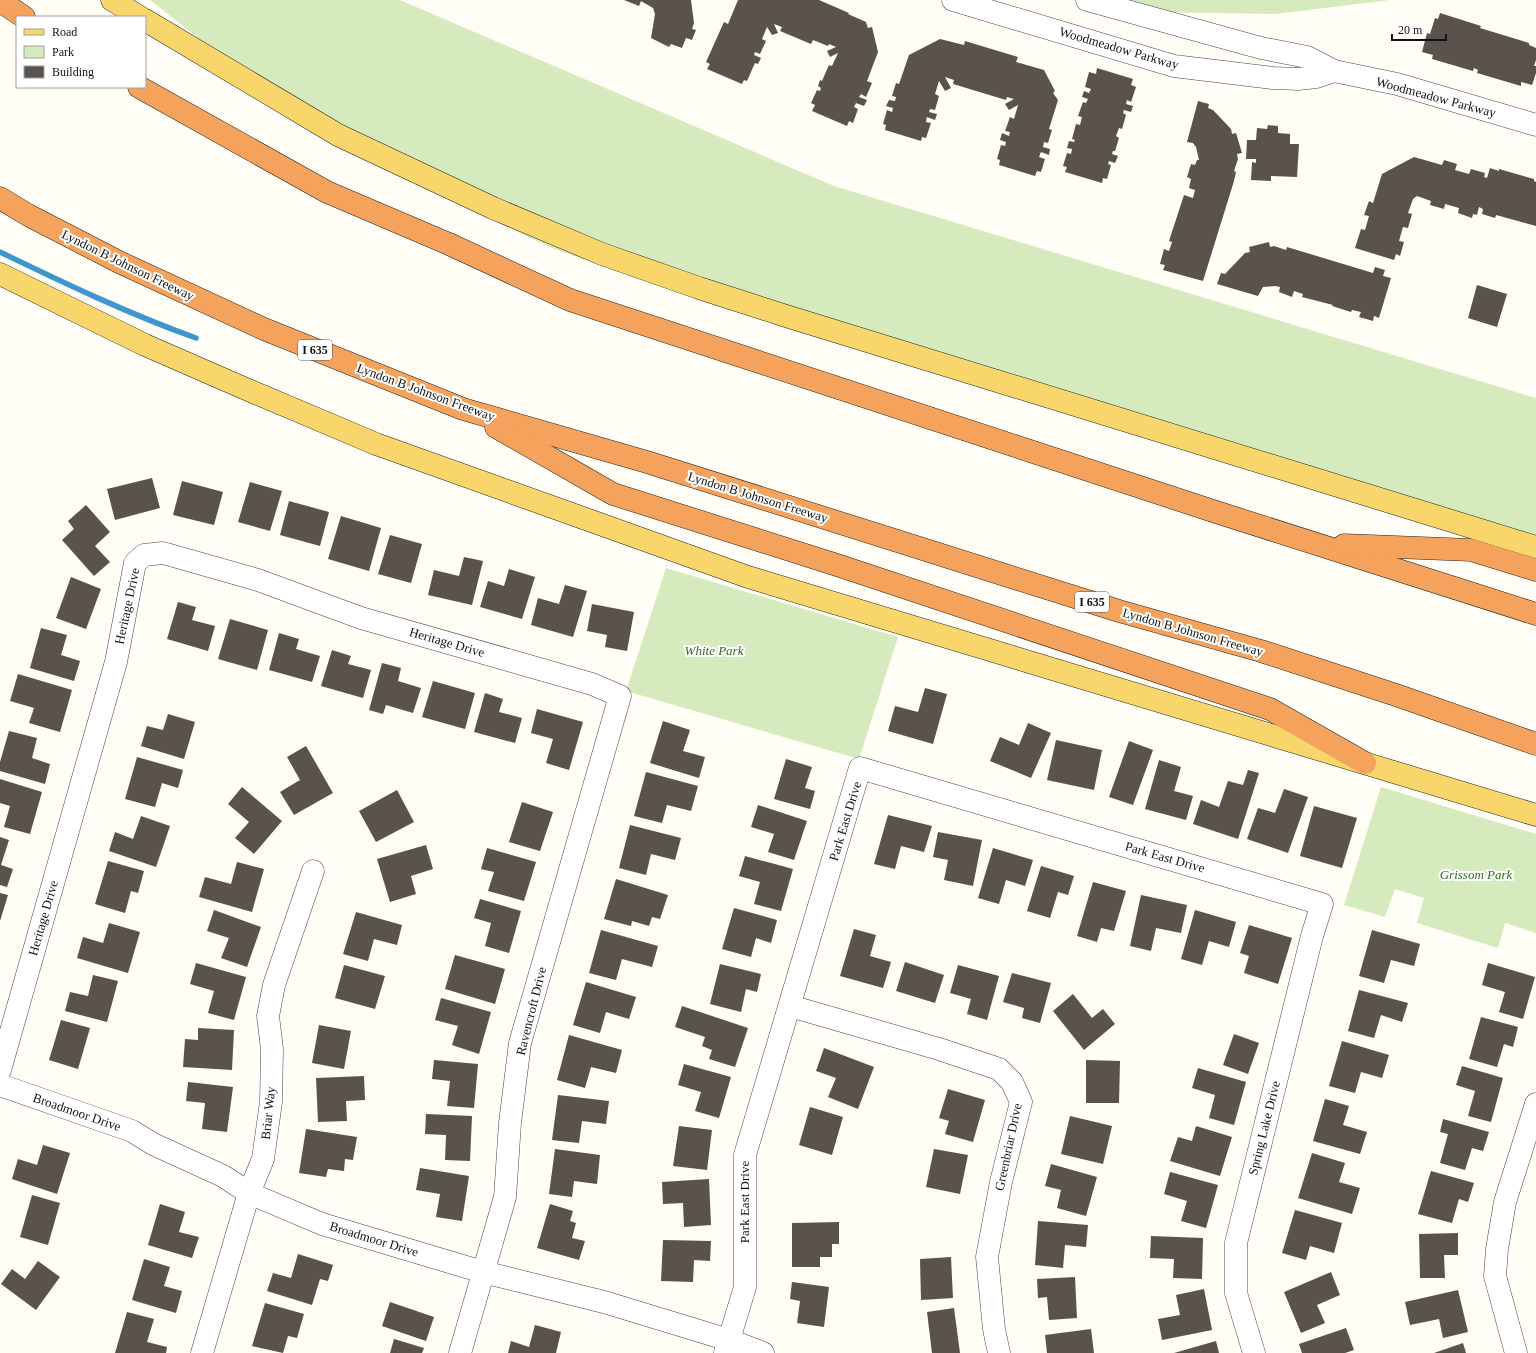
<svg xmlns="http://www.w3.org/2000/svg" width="1536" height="1353" font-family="Georgia,serif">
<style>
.green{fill:#d5ebbd}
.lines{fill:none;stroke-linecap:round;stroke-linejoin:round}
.stream{stroke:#3f96cf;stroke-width:5.5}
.building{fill:#5a524d}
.minor-casing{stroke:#444;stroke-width:23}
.major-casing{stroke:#222;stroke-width:23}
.highway-casing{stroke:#222;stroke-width:23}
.minor{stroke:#fff;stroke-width:22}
.major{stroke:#f9d66b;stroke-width:22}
.highway{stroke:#f5a25d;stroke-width:22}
.labels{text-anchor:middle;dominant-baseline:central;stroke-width:4;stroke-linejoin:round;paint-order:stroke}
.shield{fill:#fff;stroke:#585858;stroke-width:1}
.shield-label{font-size:12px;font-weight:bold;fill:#111}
.street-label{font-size:13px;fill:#111;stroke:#fff}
.park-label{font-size:13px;font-style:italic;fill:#2f6b1f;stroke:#fff}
</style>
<rect width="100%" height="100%" fill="#fffdf5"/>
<g class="green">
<polygon points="150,0 400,0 834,186 1536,398 1536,550 644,281 552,248 336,147"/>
<polygon points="1119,0 1390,0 1276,14 1159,12"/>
<polygon points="666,568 898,637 859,759 626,691"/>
<polygon points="1381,787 1536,834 1536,933 1505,923 1498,948 1417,923 1424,898 1395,889 1385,917 1344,905"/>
</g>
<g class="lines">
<path class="stream" d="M0,252C64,283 129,314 196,338"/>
</g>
<g class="building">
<polygon points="624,0 691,0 694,23 692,29 696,30 692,40 686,38 682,48 671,44 669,47 651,38 655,14 653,8 641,1 639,6"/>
<polygon points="738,0 819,0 849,13 848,14 866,22 868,28 872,27 878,52 867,81 872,83 866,97 861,94 859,97 867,100 864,106 856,103 854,107 858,109 853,123 849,121 847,126 812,111 815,105 811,103 817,90 820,91 821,88 818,86 820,80 822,81 829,65 832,66 838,53 830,57 827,51 836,47 829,44 828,46 813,40 811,44 780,31 782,27 774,24 778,33 772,35 767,27 762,39 766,41 760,54 755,52 754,55 761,58 758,64 755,63 747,81 744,80 742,84 707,69 710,64 706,62 724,22 728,24"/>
<polygon points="1440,13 1481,26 1480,28 1529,43 1529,45 1536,48 1536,60 1534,66 1536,66 1536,73 1532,85 1521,82 1521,86 1477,73 1478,70 1474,68 1473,71 1432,59 1433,55 1422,52 1427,33 1430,34 1435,18 1438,19"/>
<polygon points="940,39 964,45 965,41 1018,57 1016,62 1044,70 1055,91 1053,93 1058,100 1049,129 1052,130 1048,143 1044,142 1043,147 1050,149 1049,155 1041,152 1039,157 1045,159 1041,172 1037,171 1035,176 999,165 1000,160 997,159 1001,145 1005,146 1006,142 1000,140 1002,133 1009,136 1010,132 1005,131 1010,117 1014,119 1018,105 1009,110 1005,104 1014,99 1007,97 1006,100 953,84 954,80 945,77 951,88 945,91 939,81 935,94 939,96 935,110 930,109 929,112 937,114 935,120 927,117 926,122 931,123 926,138 922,137 921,141 885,130 886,125 883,124 887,110 892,112 893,108 886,106 889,100 895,101 896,97 892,96 896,83 899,84 909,55"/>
<polygon points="1097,68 1133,79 1131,85 1136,87 1131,102 1127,100 1126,104 1133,106 1131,112 1124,110 1123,113 1126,115 1122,129 1119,128 1116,136 1119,138 1115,151 1113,151 1112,154 1118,156 1115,163 1109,161 1108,164 1111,165 1107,179 1103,178 1102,183 1065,172 1067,167 1063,166 1067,153 1071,154 1072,149 1067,148 1069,141 1074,142 1075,140 1072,139 1076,124 1080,125 1082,117 1078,116 1083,102 1086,103 1088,99 1082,97 1084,91 1089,93 1091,89 1085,87 1089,72 1096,74"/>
<polygon points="1198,101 1209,104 1208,108 1213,110 1231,129 1232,134 1236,133 1242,153 1237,154 1238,159 1234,171 1236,172 1234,181 1203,281 1163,270 1165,265 1160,264 1164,249 1169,251 1172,242 1169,241 1184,195 1193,198 1195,190 1189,188 1191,179 1187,177 1191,164 1195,165 1197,160 1199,160 1196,147 1193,143 1187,142"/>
<polygon points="1268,125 1278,126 1278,133 1290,134 1290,144 1299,144 1297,177 1271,176 1271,181 1251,180 1252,162 1256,163 1256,159 1246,159 1247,140 1256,140 1257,128 1267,129"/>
<polygon points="1414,157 1442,165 1444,160 1457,164 1455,170 1469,174 1471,169 1485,173 1484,177 1487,178 1490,168 1499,171 1499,169 1534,179 1534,181 1536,182 1536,226 1496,215 1495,218 1482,214 1483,209 1479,207 1477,215 1473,214 1472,218 1458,213 1459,208 1445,204 1444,209 1430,205 1431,201 1417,196 1413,199 1408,213 1412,214 1408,228 1403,227 1399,241 1404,242 1400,256 1396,254 1394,260 1355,248 1361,229 1365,230 1369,216 1364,215 1369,201 1373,203 1382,174"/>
<polygon points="1269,242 1270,247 1274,246 1286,250 1287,247 1373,273 1375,267 1385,270 1383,276 1391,278 1379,318 1374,316 1373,321 1359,317 1361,312 1352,310 1351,312 1332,306 1333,305 1302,297 1303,294 1294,291 1292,297 1279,292 1280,287 1275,286 1263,287 1258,296 1217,284 1221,273 1225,274 1245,253 1250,252 1249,247"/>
<polygon points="1477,285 1507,294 1497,327 1468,318"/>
<polygon points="152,478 160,508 115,520 107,489"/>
<polygon points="182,481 223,492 214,525 173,515"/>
<polygon points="250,482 282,491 270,531 238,522"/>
<polygon points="289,501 329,512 320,546 280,535"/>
<polygon points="86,505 110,532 95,546 110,562 94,576 62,540 74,529 68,521"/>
<polygon points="341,516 381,528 369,571 328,559"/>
<polygon points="390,535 422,544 411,583 378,574"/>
<polygon points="464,557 483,561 472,605 428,595 434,570 459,576"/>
<polygon points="509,569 535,577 522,619 480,607 488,581 504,586"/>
<polygon points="71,577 101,589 86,629 56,618"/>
<polygon points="565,585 587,591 573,637 531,625 538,598 559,604"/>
<polygon points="178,602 196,607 192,620 215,626 208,651 167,639"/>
<polygon points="592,604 634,612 627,651 605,647 607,635 587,631"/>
<polygon points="230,619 268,630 257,670 218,659"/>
<polygon points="41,628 67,635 61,655 80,661 74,681 30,668"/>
<polygon points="279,633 299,639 296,649 320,656 312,682 269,670"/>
<polygon points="332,650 351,656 348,664 371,670 363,698 321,686"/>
<polygon points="382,663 401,668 398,681 421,688 413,713 386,705 383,714 369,710"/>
<polygon points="18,674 72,690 60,732 29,723 34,708 10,701"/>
<polygon points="433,681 475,693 465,729 422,717"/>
<polygon points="925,688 947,694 933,744 888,731 895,706 918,712"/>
<polygon points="485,693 503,699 499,712 522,718 515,743 474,732"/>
<polygon points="537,709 583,722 569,770 546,763 553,739 531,733"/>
<polygon points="168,714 195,722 184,759 141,746 147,726 163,730"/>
<polygon points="663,721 690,730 683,751 705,757 699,778 650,763"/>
<polygon points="1028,723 1051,733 1031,778 990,761 1000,737 1019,745"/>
<polygon points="9,731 37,738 32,758 50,764 45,784 0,771 0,762"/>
<polygon points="1056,740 1102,750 1094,790 1047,780"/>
<polygon points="1129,741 1153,750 1133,805 1109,797"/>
<polygon points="306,746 333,793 294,815 280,792 300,780 287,757"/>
<polygon points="137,757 183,770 178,788 162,783 155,807 125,799"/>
<polygon points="786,759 812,767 805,788 815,791 810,809 774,799"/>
<polygon points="1159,760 1181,767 1174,791 1193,796 1186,820 1145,809"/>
<polygon points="1248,770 1259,773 1238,839 1193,824 1201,800 1219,807 1228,781 1243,785"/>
<polygon points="646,772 698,786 691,811 667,805 662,823 634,816"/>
<polygon points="0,779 42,792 30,834 4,827 10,806 0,803"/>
<polygon points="242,787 282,821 254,854 235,838 249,822 228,804"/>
<polygon points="1284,789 1308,797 1288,853 1247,839 1258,808 1275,813"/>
<polygon points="397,790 414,822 376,842 359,811"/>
<polygon points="522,802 553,812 540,851 509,842"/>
<polygon points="758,805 807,821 794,860 768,852 774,834 751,827"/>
<polygon points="1314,806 1357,818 1342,868 1300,856"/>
<polygon points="888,815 932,826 924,852 901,846 895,869 874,864"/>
<polygon points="141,816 170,826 156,867 109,851 115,832 133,839"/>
<polygon points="630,825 681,838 675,860 651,854 646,875 619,868"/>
<polygon points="938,832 982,840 973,886 944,880 948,860 933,857"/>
<polygon points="0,837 9,840 1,865 13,869 7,887 0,885"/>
<polygon points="426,845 433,869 411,876 416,894 390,902 377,859"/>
<polygon points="487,848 536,862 524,901 488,891 494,872 481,869"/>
<polygon points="993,848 1033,860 1025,886 1006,880 999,904 978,898"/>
<polygon points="745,856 793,869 781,911 754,904 760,882 739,876"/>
<polygon points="108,861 144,871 138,893 131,891 125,913 95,904"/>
<polygon points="237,862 264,869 252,912 199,897 205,877 231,884"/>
<polygon points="1041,866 1074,876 1068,895 1058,892 1050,918 1027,911"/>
<polygon points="616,879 668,895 660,919 652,917 649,926 632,921 631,926 604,919"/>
<polygon points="1093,882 1126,891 1114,931 1101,928 1097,942 1077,936"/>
<polygon points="0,893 8,895 0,921"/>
<polygon points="1141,895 1187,905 1181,933 1156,928 1151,951 1130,946"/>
<polygon points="480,899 521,911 509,953 485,946 491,923 474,918"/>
<polygon points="734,908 777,920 771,943 756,938 751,957 722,949"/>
<polygon points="214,910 261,927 247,967 221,958 229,938 207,931"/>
<polygon points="1195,910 1236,922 1229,947 1209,941 1202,965 1181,959"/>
<polygon points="356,912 402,925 397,945 374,939 368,961 343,954"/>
<polygon points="109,923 140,932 128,973 77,958 83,937 103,943"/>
<polygon points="1249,925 1292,938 1278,984 1244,973 1249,956 1240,953"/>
<polygon points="854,929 876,935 870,956 891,962 883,988 840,976"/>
<polygon points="601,930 658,946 652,967 622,959 616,980 589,973"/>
<polygon points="1372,930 1420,944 1414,966 1391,960 1384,983 1359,976"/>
<polygon points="455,955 505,969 495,1004 445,989"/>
<polygon points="905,962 944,975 935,1003 896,991"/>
<polygon points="196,963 246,977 234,1020 208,1013 214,991 190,984"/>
<polygon points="1488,963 1535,977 1523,1019 1499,1012 1505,992 1482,985"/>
<polygon points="720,964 761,974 757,992 746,989 741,1012 710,1004"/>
<polygon points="344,965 385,976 375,1009 335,998"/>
<polygon points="958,965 999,976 987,1020 967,1014 971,999 950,993"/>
<polygon points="1012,973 1051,983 1040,1023 1022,1018 1024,1008 1003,1002"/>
<polygon points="93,975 118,981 107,1022 65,1011 70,992 88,996"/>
<polygon points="586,982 636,997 629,1019 606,1012 600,1033 573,1025"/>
<polygon points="1359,990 1408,1003 1402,1022 1381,1015 1374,1038 1348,1031"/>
<polygon points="1073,994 1092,1018 1103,1009 1115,1024 1084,1050 1053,1011"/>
<polygon points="441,998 491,1012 479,1054 452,1045 458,1026 435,1020"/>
<polygon points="682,1006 748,1028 735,1067 709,1059 712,1050 702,1046 705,1037 675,1027"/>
<polygon points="1481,1017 1518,1027 1513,1047 1504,1044 1497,1067 1469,1059"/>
<polygon points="61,1020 90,1028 78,1069 49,1060"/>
<polygon points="319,1025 351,1031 344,1069 312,1063"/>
<polygon points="198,1028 234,1030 232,1070 183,1067 185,1039 198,1040"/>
<polygon points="1234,1034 1259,1043 1248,1074 1223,1065"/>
<polygon points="569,1035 622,1050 616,1073 591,1067 585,1088 557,1080"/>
<polygon points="1342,1041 1389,1055 1382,1078 1361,1072 1355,1093 1329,1086"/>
<polygon points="824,1048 874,1067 858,1109 828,1097 836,1078 816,1071"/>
<polygon points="434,1060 478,1064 474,1108 447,1106 450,1081 432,1079"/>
<polygon points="1086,1060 1120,1061 1119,1103 1086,1103"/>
<polygon points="684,1064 731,1077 719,1118 695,1111 701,1092 678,1085"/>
<polygon points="1462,1066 1503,1078 1491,1122 1468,1116 1475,1091 1456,1085"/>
<polygon points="1198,1068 1246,1082 1234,1125 1209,1118 1215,1095 1192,1088"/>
<polygon points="364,1076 365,1100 346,1101 347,1121 318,1122 316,1078"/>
<polygon points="188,1082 233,1087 227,1132 202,1129 205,1103 186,1101"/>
<polygon points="948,1089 985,1100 973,1142 945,1134 949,1121 939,1118"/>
<polygon points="558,1095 609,1101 606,1124 582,1121 579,1143 552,1140"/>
<polygon points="1325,1099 1349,1106 1343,1125 1367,1132 1360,1154 1313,1141"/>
<polygon points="810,1107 843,1117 832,1155 799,1145"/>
<polygon points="426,1114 472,1116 470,1161 445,1160 446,1135 425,1134"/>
<polygon points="1070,1116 1112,1126 1103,1164 1061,1154"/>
<polygon points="1443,1119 1489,1132 1483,1151 1472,1148 1465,1170 1440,1163 1448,1134 1440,1132"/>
<polygon points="679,1126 712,1130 707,1170 673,1166"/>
<polygon points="1196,1126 1232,1137 1220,1176 1170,1161 1178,1137 1192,1141"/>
<polygon points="306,1129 357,1137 353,1160 345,1159 344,1171 328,1169 326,1177 299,1173"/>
<polygon points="43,1145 70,1153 57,1194 12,1179 18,1159 37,1165"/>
<polygon points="555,1149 600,1155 597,1184 574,1181 572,1197 549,1194"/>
<polygon points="934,1149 968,1155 960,1194 926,1187"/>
<polygon points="1312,1153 1345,1163 1339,1182 1360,1188 1352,1214 1298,1198"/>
<polygon points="1051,1164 1097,1177 1086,1216 1057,1208 1061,1190 1045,1186"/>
<polygon points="420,1168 469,1176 462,1221 436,1217 440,1194 416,1190"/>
<polygon points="1431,1171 1474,1183 1468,1202 1459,1199 1452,1223 1418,1214"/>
<polygon points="1170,1172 1218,1185 1206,1228 1181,1221 1187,1201 1164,1194"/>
<polygon points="709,1179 711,1225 684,1227 683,1203 663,1204 662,1182"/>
<polygon points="32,1195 60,1203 48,1245 20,1237"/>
<polygon points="160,1204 185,1212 179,1232 199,1237 192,1258 148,1245"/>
<polygon points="550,1204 573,1211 570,1221 576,1223 572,1238 585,1241 579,1260 537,1248"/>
<polygon points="1295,1210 1342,1223 1334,1253 1310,1246 1306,1260 1282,1253"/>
<polygon points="1038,1221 1088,1225 1086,1247 1065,1245 1063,1268 1035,1265"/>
<polygon points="839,1222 839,1244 832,1244 832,1257 820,1257 820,1267 792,1267 792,1223"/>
<polygon points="1458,1233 1458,1255 1444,1255 1445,1278 1420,1278 1419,1234"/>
<polygon points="1151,1236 1203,1238 1202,1279 1173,1278 1174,1259 1150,1258"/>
<polygon points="663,1240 711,1241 710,1261 694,1260 693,1282 661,1281"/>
<polygon points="298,1254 333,1265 328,1281 320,1279 312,1305 267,1291 273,1273 291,1278"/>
<polygon points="951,1257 953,1298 921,1300 920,1259"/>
<polygon points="144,1259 170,1267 164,1286 182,1291 176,1313 132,1300"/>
<polygon points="38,1261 60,1277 36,1310 1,1284 12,1269 25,1279"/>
<polygon points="1331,1272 1340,1295 1317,1305 1325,1323 1301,1333 1284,1292"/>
<polygon points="1075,1277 1077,1318 1049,1320 1047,1297 1038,1298 1037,1279"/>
<polygon points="792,1282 829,1287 824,1327 797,1323 800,1301 790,1299"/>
<polygon points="1204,1289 1212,1330 1162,1340 1158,1319 1180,1315 1176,1295"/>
<polygon points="1458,1290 1468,1332 1443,1338 1439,1319 1410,1325 1405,1302"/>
<polygon points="390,1302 434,1317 426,1341 382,1326"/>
<polygon points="265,1303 304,1314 297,1338 288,1336 283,1353 252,1346"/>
<polygon points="954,1308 960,1353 932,1353 927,1312"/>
<polygon points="127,1312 154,1319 147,1342 167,1347 166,1353 115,1353"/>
<polygon points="535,1325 561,1332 556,1353 508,1353 511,1341 529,1347"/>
<polygon points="1346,1328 1354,1350 1345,1353 1302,1353 1299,1344"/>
<polygon points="1091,1329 1094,1353 1047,1353 1045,1335"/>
<polygon points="394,1339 424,1348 422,1353 390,1353"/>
<polygon points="1216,1341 1219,1353 1174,1353"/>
<polygon points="1463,1343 1466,1353 1434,1353"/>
</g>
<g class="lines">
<g class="minor-casing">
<g id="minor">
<polyline points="953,0 1174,66 1273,78 1298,79 1316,77 1334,71"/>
<polyline points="1087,0 1261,48 1307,57 1334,71 1397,84 1536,125"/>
<polyline points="790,1006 939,1049 999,1069 1012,1082 1021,1102 1001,1182 987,1257 994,1329 999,1353"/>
<polyline points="0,1070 116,662 135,563 144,555 163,553 258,580 361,618 592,684 620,696 520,1043 510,1123 505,1197 460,1353"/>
<polyline points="0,1085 132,1131 153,1144 223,1176 249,1193 322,1224 483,1272 604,1302 729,1340 763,1353"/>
<polyline points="202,1353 249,1193 263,1159 271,1102 272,1049 268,1016 274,985 313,871"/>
<polyline points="725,1353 745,1287 745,1155 860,768 1322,904 1312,936 1236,1243 1236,1293 1254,1353"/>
<polyline points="1516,1353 1495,1276 1497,1249 1505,1202 1536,1104"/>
</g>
</g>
<g class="major-casing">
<g id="major">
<polyline points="112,0 140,17"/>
<polyline points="145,20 338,135 493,208 602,254 699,288 786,316 1536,547"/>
<polyline points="0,274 145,345 246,389 376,444 748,577 1536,815"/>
</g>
</g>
<g class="highway-casing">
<g id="highway">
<polyline points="0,1 24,17"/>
<polyline points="139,87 327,192 449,244 570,300 1213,511 1536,614"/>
<polyline points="0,198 28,215 119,262 264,329 463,409 647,462 1119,611 1261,651 1396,695 1536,744"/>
<polyline points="496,427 613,494 837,565 1270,709 1365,763"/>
<polyline points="1344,545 1471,550 1536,570"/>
</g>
</g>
<use href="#minor" class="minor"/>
<use href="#major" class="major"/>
<use href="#highway" class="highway"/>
</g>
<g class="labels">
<g class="shield">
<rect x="298" y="340" width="34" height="20" rx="3"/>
<rect x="1075" y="592" width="34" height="20" rx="3"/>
</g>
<g class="shield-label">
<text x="315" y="350">I 635</text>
<text x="1092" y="602">I 635</text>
</g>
<g class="street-label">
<text transform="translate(1119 48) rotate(16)">Woodmeadow Parkway</text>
<text transform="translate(1436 97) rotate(15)">Woodmeadow Parkway</text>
<text transform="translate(128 265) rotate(26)">Lyndon B Johnson Freeway</text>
<text transform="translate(426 392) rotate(20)">Lyndon B Johnson Freeway</text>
<text transform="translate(758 497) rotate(17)">Lyndon B Johnson Freeway</text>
<text transform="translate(127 606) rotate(-78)">Heritage Drive</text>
<text transform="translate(1193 632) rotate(16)">Lyndon B Johnson Freeway</text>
<text transform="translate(447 642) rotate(16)">Heritage Drive</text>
<text transform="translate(845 821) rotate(-73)">Park East Drive</text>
<text transform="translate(1165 857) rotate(16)">Park East Drive</text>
<text transform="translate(43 918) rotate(-74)">Heritage Drive</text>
<text transform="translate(531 1011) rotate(-76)">Ravencroft Drive</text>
<text transform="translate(77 1112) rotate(19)">Broadmoor Drive</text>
<text transform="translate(268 1113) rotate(-84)">Briar Way</text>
<text transform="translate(1264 1128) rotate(-76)">Spring Lake Drive</text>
<text transform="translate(1008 1147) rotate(-78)">Greenbriar Drive</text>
<text transform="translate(744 1202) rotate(-90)">Park East Drive</text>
<text transform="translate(374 1239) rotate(17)">Broadmoor Drive</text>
</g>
<g class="park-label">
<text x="714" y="650">White Park</text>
<text x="1476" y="874">Grissom Park</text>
</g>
</g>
<rect x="16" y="16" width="130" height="72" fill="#ffffff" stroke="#a0a0a0"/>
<rect x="24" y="29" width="20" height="6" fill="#f9d66b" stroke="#a0a0a0"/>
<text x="52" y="36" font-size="12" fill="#111111">Road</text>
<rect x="24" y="46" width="20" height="12" fill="#d5ebbd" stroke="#a0a0a0"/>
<text x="52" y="56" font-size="12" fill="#111111">Park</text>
<rect x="24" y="66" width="20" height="12" fill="#5a524d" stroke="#a0a0a0"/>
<text x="52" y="76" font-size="12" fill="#111111">Building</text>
<path d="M1392 34v6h54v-6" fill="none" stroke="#111111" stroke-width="2"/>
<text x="1398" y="34" font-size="12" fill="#111111" stroke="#ffffff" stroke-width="3" paint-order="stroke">20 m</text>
</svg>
